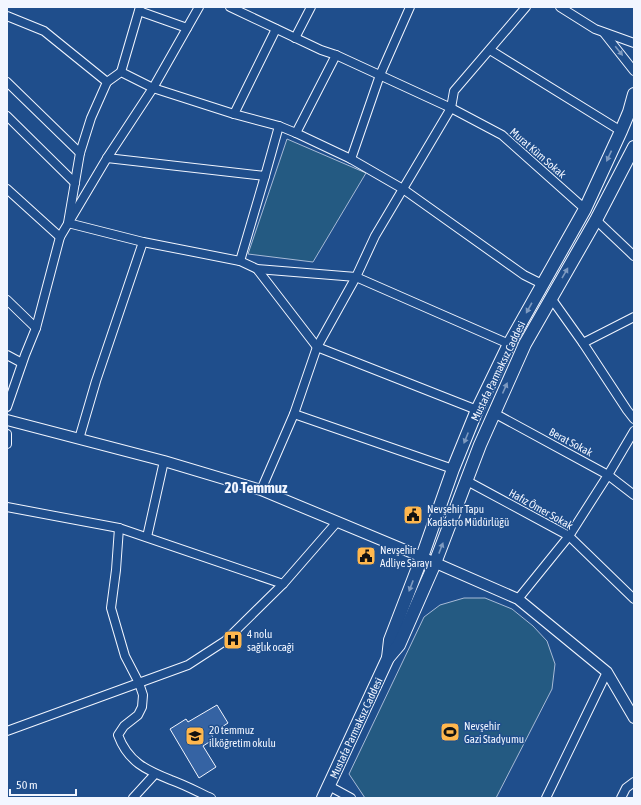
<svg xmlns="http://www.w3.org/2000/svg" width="641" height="805" font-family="'Asap Condensed',sans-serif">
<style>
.green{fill:#245a82;stroke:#a8bbd7}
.building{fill:#3563a3;stroke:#f2f6ff}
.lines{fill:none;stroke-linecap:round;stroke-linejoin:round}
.minor-casing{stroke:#f2f6ff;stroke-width:10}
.tertiary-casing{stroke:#f2f6ff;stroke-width:12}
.primary-casing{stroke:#f2f6ff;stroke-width:14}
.minor{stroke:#1f4e8c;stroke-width:8}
.tertiary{stroke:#1f4e8c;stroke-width:10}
.primary{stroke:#1f4e8c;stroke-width:12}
.oneway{fill:#7e9ac0}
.labels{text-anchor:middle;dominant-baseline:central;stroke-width:3;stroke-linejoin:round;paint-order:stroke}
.street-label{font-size:11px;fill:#f2f6ff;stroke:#1f4e8c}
.poi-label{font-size:11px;fill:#f2f6ff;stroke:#1f4e8c;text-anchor:start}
.district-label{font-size:15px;font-weight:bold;fill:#f2f6ff;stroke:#1f4e8c}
</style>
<rect width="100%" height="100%" fill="#1f4e8c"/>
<g class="green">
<polygon points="287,139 366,173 313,262 248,254"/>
<polygon points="464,598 485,598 512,609 533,626 547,641 555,664 552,689 496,798 365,798 349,774 424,617 440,605"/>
</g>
<polygon class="building" points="217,705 228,723 211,734 214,739 203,746 216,767 199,778 170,729 186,719 188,722"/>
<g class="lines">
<g class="minor-casing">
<g id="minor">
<polyline points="230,7 321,50 336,55 451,108 502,135 585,209"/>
<polyline points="560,7 595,29 634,43"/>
<polyline points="139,11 187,28"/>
<polyline points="7,16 44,31 107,82 121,72 153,88 234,114 279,126 296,133 351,159 403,189 524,275 542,284"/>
<polyline points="604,33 634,71"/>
<polyline points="295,38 311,7"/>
<polyline points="490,50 621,131"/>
<polyline points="121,72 140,7"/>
<polyline points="7,82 80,153"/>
<polyline points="234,114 276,29"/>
<polyline points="7,116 75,183"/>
<polyline points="296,133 336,55"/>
<polyline points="107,158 265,176 279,126"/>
<polyline points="351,159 380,75 410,7"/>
<polyline points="7,189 60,237"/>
<polyline points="596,220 634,256"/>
<polyline points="143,242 240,261 257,269 356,277 509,344"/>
<polyline points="240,261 265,176"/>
<polyline points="257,269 317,347 477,410"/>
<polyline points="551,298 583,343 627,410 634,419"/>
<polyline points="7,300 36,328"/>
<polyline points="583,343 634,317"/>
<polyline points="7,355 22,363"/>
<polyline points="7,407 25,355 36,328 60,237 107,158 153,88 199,7"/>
<polyline points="494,413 608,475 634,495"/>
<polyline points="294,414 453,469"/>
<polyline points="7,434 7,444"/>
<polyline points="79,439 96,381 143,242 68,223 80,153 91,118 107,82"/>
<polyline points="467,481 569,536 634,599"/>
<polyline points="261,490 294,414 317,347 356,277 375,236 451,108 454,91 526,7"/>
<polyline points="7,507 119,528 283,584"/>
<path d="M119,528L116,570L111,608L125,656L139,683L143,695L142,707L138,715L124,726L118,735C128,762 146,770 171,780C185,785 198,792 211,798"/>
<polyline points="147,537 164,461"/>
<polyline points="518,599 569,536 608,475 634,431"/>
<polyline points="7,731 188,665 225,641 283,584 337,522"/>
<polyline points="329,786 351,798"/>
<polyline points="133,798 155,774"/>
<polyline points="546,798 607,672"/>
<polyline points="621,798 626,788 634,782"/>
</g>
</g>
<g class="tertiary-casing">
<polyline id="tertiary" points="7,420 164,461 261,490 422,557 518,599 607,672 634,718"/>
</g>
<g class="primary-casing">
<g id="primary">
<polyline points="388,658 390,640 422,557 453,469 477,410 509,344 585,209 621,131 629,112 634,94"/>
<polyline points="323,798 388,658 399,645 435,563 480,445 525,344 596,220 634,147"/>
</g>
</g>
<use href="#minor" class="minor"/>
<use href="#tertiary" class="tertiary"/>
<use href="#primary" class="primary"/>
</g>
<defs><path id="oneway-solid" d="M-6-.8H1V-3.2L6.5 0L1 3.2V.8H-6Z"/></defs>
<g class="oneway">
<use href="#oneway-solid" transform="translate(619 51) rotate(51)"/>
<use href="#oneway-solid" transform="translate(609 156) rotate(115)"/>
<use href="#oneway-solid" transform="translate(565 273) rotate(-60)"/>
<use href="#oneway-solid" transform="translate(529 308) rotate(119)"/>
<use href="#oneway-solid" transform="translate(505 388) rotate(-66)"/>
<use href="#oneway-solid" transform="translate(466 438) rotate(112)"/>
<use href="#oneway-solid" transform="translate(441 548) rotate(-69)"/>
<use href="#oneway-solid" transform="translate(411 586) rotate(111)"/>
</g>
<defs>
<g id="civic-square" transform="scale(1)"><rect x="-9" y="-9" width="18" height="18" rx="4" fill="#ffb74d" stroke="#1f4e8c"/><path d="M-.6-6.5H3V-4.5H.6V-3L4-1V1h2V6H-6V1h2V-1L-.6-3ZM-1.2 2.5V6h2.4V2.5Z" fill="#111"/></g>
<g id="hospital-square" transform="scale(1)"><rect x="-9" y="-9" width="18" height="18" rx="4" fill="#ffb74d" stroke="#1f4e8c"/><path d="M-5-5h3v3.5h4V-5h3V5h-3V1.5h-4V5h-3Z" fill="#111"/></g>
<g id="stadium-square" transform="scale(1)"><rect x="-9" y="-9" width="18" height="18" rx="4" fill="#ffb74d" stroke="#1f4e8c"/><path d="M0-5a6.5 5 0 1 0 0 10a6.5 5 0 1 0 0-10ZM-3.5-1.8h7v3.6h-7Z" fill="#111"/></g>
<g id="school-square" transform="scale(1)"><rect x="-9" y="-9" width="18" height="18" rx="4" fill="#ffb74d" stroke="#1f4e8c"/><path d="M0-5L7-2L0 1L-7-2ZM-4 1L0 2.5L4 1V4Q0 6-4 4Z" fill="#111"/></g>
</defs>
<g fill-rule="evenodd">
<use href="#civic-square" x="413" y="515"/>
<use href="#civic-square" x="366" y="556"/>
<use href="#hospital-square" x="233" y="640"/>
<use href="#stadium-square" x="450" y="732"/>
<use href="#school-square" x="195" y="736"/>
</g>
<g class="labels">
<g class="street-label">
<text transform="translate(538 153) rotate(41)">Murat Küm Sokak</text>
<text transform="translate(498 371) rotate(-64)">Mustafa Parmaksız Caddesi</text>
<text transform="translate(571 442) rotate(28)">Berat Sokak</text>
<text transform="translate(541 509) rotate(29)">Hafız Ömer Sokak</text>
<text transform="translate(356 728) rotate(-65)">Mustafa Parmaksız Caddesi</text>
</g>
<g class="poi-label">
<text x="427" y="509">Nevşehir Tapu<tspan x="427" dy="13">Kadastro Müdürlüğü</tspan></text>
<text x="380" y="550">Nevşehir<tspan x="380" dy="13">Adliye Sarayı</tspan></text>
<text x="247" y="634">4 nolu<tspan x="247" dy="13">sağlık ocaği</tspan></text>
<text x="464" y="726">Nevşehir<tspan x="464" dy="13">Gazi Stadyumu</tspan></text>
<text x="209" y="730">20 temmuz<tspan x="209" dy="13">ilköğretim okulu</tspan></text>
</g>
<g class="district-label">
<text x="256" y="487">20 Temmuz</text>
</g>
</g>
<rect width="641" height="805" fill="none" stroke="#f2f6ff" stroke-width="16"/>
<path d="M10 789v6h66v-6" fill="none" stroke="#f2f6ff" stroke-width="2"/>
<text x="16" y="789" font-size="12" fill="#f2f6ff" stroke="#1f4e8c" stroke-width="3" paint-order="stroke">50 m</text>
</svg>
